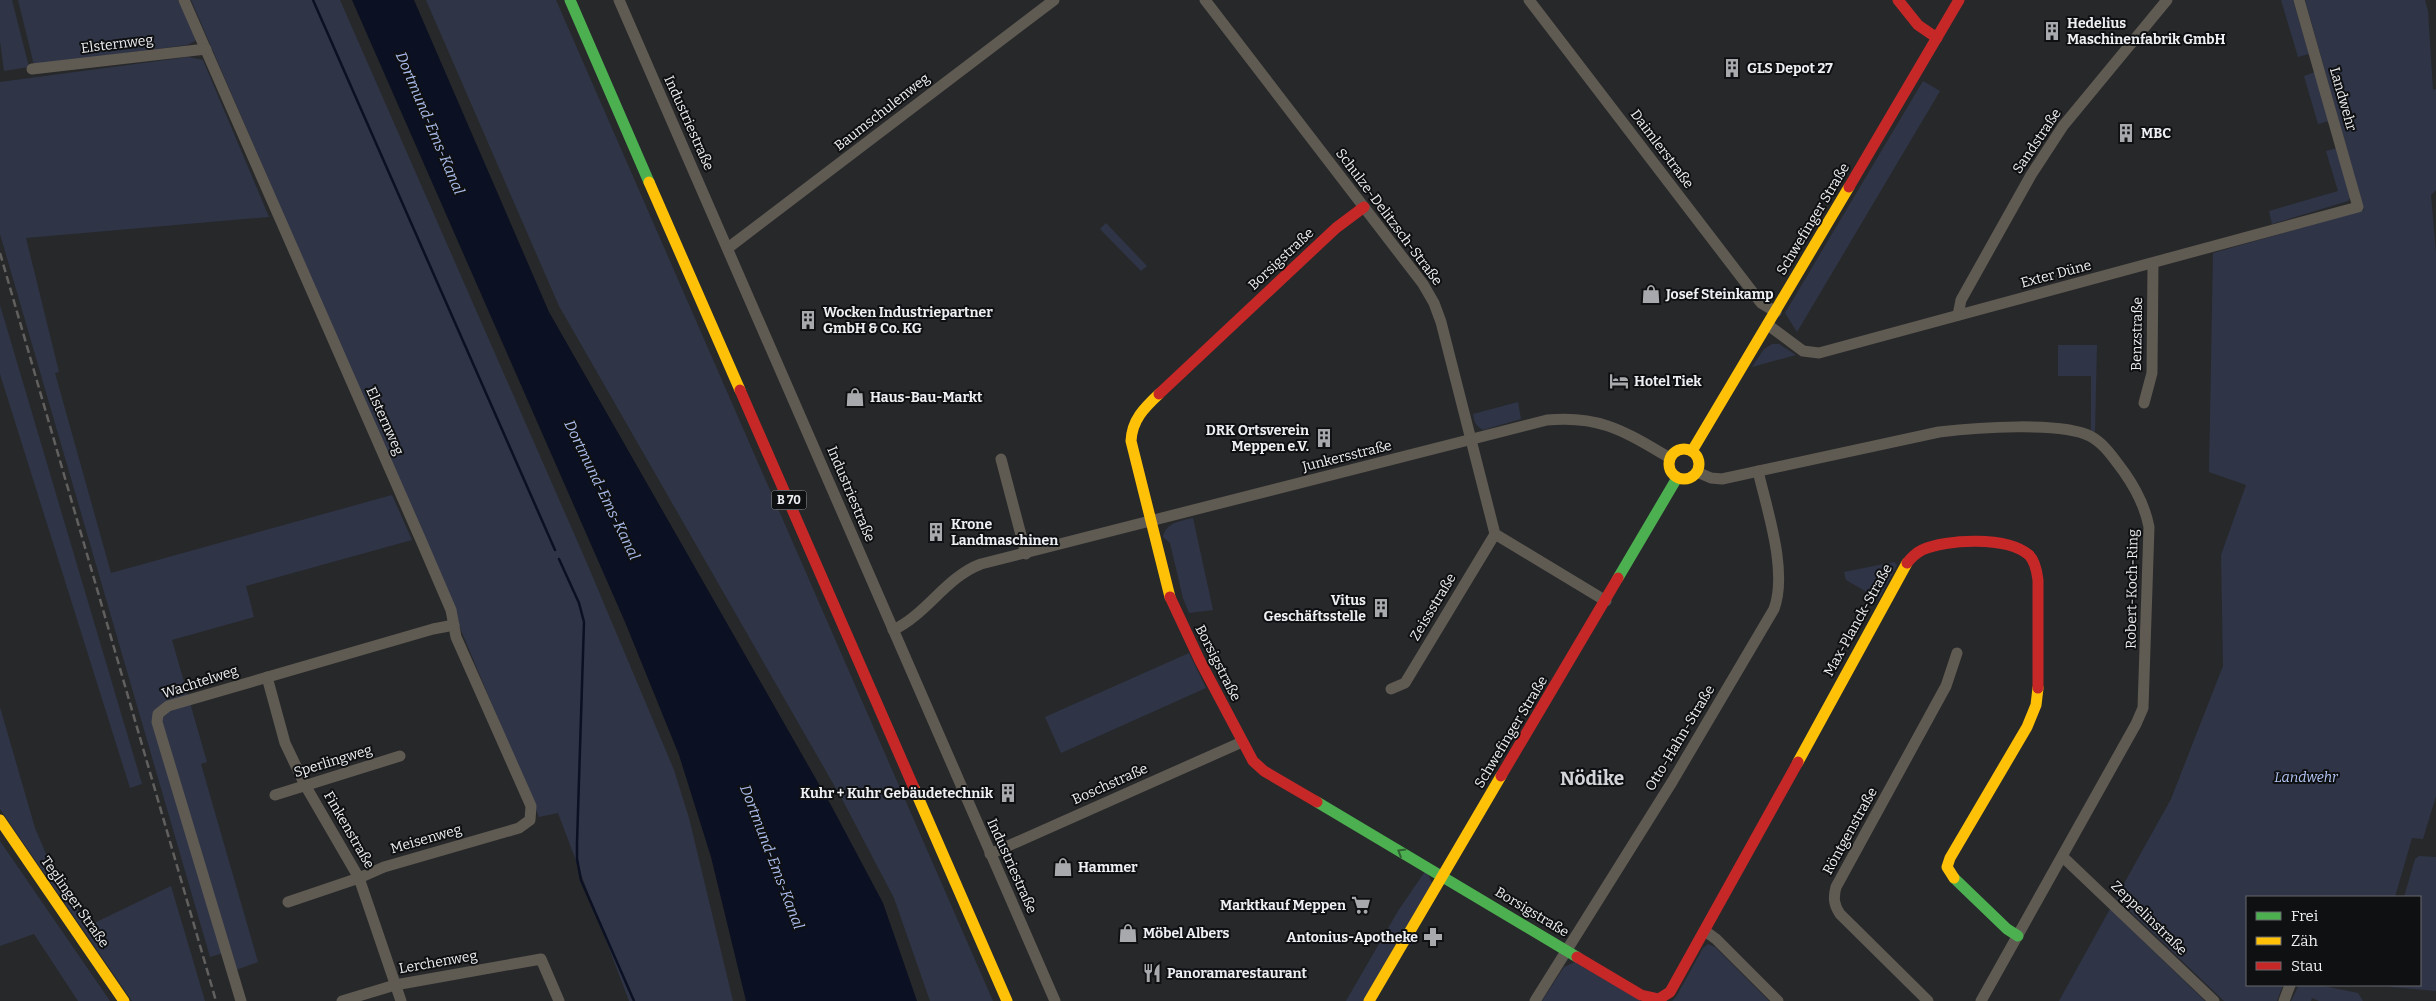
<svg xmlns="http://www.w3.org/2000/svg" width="2436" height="1001" font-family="Bitter,serif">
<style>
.green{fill:#2f3547}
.water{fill:#0b1022}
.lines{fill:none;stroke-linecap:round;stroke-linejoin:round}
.stream{stroke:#0b1022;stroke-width:2.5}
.street{stroke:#5f5a52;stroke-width:11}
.fast{stroke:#4caf50;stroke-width:11}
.slow{stroke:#ffc107;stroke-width:11}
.jam{stroke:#c62828;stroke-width:11}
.rail{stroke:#62605e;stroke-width:2.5;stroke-dasharray:8 4;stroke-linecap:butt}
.oneway{stroke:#2e6031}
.labels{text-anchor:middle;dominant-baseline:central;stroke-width:4;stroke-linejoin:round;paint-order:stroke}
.shield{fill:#0f1012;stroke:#abacaf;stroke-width:1}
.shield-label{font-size:12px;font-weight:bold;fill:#eeeff2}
.poi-label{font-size:14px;font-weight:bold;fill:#eeeff2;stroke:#0f1012;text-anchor:start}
.street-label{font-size:14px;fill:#eeeff2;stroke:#0f1012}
.park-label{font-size:14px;font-style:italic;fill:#b3c6f6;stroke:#0f1012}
.water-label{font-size:15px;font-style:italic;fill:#abbded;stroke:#0f1012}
.district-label{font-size:19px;font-weight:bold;fill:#d2d4d8;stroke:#0f1012}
</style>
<rect width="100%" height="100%" fill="#27282a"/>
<g class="green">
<polygon points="0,0 12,0 29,67 4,71 0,41"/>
<polygon points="18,0 178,0 195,37 195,41 187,45 34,65"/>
<polygon points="191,0 340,0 586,561 674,770 689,818 733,1001 629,1001 558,813 539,817 402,489"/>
<polygon points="426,0 556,0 993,1001 930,1001 894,898 842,799 559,306"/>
<polygon points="2281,0 2293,0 2309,54 2298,57"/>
<polygon points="2305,0 2425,0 2428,11 2433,90 2436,89 2436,190 2431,195 2436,253 2436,796 2423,839 2412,838 2395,897 2247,897 2247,985 2283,985 2277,1001 2224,1001 2116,898 2171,799 2223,666 2221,555 2246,485 2209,472 2213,253 2364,210"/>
<polygon points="188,57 203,60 269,217 26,238 59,372 55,373 111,573 392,495 412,540 246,586 254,617 172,640 207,762 201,764 258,962 236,970 230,951 210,957 0,234 0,82"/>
<polygon points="2315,72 2329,121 2318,124 2304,76"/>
<polygon points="1923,81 1940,91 1797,332 1785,313"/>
<polygon points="2337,148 2350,198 2348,201 2272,224 2269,211 2338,191 2326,151"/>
<polygon points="1106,223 1147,266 1141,271 1100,229"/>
<polygon points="0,305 142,784 130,788 0,374"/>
<polygon points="1772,344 1779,344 1796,355 1752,367 1764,349"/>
<polygon points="2058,345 2097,345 2095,432 2091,430 2091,376 2058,376"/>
<path d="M1518,402L1521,419L1483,430C1476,426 1474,422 1473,414Z"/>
<path d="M1193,518L1213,610L1189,613L1183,598L1170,543L1163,537C1166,522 1181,521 1193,518Z"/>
<polygon points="1894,562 1897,565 1879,599 1846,580 1844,572"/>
<polygon points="1189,653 1206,688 1061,753 1045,717"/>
<polygon points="0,707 35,828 49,861 88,926 171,886 205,1001 132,1001 0,809"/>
<polygon points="0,841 110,1001 78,1001 34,934 0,946"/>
<polygon points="2419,856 2436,857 2436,991 2391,987 2390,985 2420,985 2420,897 2404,897 2415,859"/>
<polygon points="1426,870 1432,883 1364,1001 1346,1001 1398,911"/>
<polygon points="2110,909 2205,1001 2059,1001"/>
<polygon points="1708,944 1715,947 1769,1001 1672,1001 1676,997 1703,948"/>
<polygon points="1575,962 1641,1001 1542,1001 1564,967"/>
<polygon points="2299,985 2318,985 2358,993 2363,1001 2319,1001 2312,998 2311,1001 2291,1001"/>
</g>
<polygon class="water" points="352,0 414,0 549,312 832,807 883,903 917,1001 746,1001 711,857 679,755 625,622"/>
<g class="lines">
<g class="stream">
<polyline points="313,0 555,550"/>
<polyline points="559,559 579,603 584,622 577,843 577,859 581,880 634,1001"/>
</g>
<g class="street">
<polyline points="184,0 420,538 451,610 456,637 531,806 530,820 519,828 384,867 359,878 288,902"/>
<polyline points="619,0 1055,1001"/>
<polyline points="1205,0 1423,284 1434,303 1441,322 1495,534 1606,601"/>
<polyline points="1529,0 1761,303 1776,312"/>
<polyline points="32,69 206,49"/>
<polyline points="728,248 1054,0"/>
<polyline points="1958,315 1961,300 2031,175 2063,126 2167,0"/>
<polyline points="1768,325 1803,351 1819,353 2358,207 2299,0"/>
<polyline points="2144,403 2152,373 2153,263"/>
<polyline points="1001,459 1026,554"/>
<path d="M1697,472L1711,478L1722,479L1939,432C1974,428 2061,421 2090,436C2105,444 2114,459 2124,472C2136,489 2145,506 2149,527L2143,708L2136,724L1981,1001"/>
<path d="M893,630C927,614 946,577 981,564L1547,420C1601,415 1625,432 1670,458"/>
<polyline points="267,677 285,743 305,785 359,878 401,1001"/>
<polyline points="1391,689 1405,683 1495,534"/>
<polyline points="275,795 400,756"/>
<polyline points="990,854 1242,742"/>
<polyline points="2063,857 2214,1001"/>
<polyline points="1705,931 1716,939 1778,1001"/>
<polyline points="241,1001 157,722 158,714 168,706 433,629 454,625"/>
<polyline points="342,1001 395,985 541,959 559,1001"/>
<path d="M1535,1001L1672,782L1774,609C1788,571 1767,510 1758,471"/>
<path d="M1928,1001L1840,914C1834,905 1833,898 1836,887L1946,686L1957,653"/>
<polyline points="2284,1001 2290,985"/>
</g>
<g class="fast">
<polyline points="570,0 649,182"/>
<polyline points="1618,578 1677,478"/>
<polyline points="1317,802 1577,957"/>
<polyline points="1954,878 2007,929 2018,936"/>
</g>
<g class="slow">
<polyline points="649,182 740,390"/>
<path d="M1159,394C1144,408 1132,420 1131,441L1170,597"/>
<circle cx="1684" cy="464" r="15"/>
<polyline points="1692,451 1849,187"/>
<polyline points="1798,762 1907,563"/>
<polyline points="914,788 1007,1001"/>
<polyline points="0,820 124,1001"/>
<polyline points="1954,878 1947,867 1950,858 2027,727 2036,705 2038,688"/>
<polyline points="1369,1001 1501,776"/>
</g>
<g class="jam">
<polyline points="1898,0 1918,25 1937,38"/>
<polyline points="1849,187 1959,0"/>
<polyline points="740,390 914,788"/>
<polyline points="1159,394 1336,228 1364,207"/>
<path d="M1907,563C1911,558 1916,553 1922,550C1946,539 2007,536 2029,555C2035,561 2037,572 2038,580V688"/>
<polyline points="1170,597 1200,661 1253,761 1264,771 1317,802"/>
<polyline points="1501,776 1618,578"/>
<polyline points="1577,957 1641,995 1659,999 1670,992 1798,762"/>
</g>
<polyline class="rail" points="0,253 216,1001"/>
</g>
<defs><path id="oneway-chevron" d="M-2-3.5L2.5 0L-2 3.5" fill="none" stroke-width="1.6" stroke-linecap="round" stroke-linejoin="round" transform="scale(1.25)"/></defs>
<use class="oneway" href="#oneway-chevron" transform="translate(1401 852) rotate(-149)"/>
<defs>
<g id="building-bare" transform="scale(1.5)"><path d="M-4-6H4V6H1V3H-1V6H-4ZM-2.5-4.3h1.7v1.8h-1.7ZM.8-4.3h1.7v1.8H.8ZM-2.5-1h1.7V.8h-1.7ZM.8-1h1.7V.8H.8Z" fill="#a8a9ac" stroke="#0f1012" stroke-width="2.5" paint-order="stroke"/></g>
<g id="shop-bare" transform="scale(1.5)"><path d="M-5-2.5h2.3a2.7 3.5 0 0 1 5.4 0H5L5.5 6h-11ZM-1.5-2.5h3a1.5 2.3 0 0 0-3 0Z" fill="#a8a9ac" stroke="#0f1012" stroke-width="2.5" paint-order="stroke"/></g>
<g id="hotel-bare" transform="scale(1.5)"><path d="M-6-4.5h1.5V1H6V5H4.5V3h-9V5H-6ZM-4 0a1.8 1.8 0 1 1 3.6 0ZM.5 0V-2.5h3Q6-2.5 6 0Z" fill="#a8a9ac" stroke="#0f1012" stroke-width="2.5" paint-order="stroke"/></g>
<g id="supermarket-bare" transform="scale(1.5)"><path d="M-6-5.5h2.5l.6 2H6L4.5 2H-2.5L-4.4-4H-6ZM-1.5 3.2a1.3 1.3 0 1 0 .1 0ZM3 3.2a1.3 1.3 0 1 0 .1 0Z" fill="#a8a9ac" stroke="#0f1012" stroke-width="2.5" paint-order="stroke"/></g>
<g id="pharmacy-bare" transform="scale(1.5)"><path d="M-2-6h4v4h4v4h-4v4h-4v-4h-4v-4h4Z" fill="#a8a9ac" stroke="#0f1012" stroke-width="2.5" paint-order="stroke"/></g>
<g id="restaurant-bare" transform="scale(1.5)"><path d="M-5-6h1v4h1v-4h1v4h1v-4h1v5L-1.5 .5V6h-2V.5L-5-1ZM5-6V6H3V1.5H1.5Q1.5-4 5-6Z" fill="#a8a9ac" stroke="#0f1012" stroke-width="2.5" paint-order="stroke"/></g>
</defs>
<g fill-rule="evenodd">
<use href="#building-bare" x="2052" y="31"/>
<use href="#building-bare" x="1732" y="68"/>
<use href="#building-bare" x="2126" y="133"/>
<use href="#shop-bare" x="1651" y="294"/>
<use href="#building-bare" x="808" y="320"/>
<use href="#hotel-bare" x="1619" y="381"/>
<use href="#shop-bare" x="855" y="397"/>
<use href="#building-bare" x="1324" y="438"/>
<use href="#building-bare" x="936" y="532"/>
<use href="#building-bare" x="1381" y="608"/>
<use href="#building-bare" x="1008" y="793"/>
<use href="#shop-bare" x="1063" y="867"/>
<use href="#supermarket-bare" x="1361" y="905"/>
<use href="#shop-bare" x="1128" y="933"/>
<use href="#pharmacy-bare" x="1433" y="937"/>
<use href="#restaurant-bare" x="1152" y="973"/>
</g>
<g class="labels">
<rect class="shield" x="771.5" y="490.5" width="35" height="19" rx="4"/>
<g class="shield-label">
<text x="789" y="500">B 70</text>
</g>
<g class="poi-label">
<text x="2067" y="23">Hedelius<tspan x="2067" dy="16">Maschinenfabrik GmbH</tspan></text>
<text x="1747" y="68">GLS Depot 27</text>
<text x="2141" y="133">MBC</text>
<text x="1666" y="294">Josef Steinkamp</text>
<text x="823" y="312">Wocken Industriepartner<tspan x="823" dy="16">GmbH &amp; Co. KG</tspan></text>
<text x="1634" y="381">Hotel Tiek</text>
<text x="870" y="397">Haus-Bau-Markt</text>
<text x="1309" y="430" text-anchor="end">DRK Ortsverein<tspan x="1309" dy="16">Meppen e.V.</tspan></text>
<text x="951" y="524">Krone<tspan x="951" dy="16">Landmaschinen</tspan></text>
<text x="1366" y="600" text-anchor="end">Vitus<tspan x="1366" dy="16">Geschäftsstelle</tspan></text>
<text x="993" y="793" text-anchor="end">Kuhr + Kuhr Gebäudetechnik</text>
<text x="1078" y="867">Hammer</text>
<text x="1346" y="905" text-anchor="end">Marktkauf Meppen</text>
<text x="1143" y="933">Möbel Albers</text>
<text x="1418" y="937" text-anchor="end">Antonius-Apotheke</text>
<text x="1167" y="973">Panoramarestaurant</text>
</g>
<g class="street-label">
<text transform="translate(117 44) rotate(-7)">Elsternweg</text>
<text transform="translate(2343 99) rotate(74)">Landwehr</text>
<text transform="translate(882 112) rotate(-38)">Baumschulenweg</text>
<text transform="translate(689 123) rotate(66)">Industriestraße</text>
<text transform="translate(2037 141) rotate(-56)">Sandstraße</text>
<text transform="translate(1662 149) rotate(53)">Daimlerstraße</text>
<text transform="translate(1389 217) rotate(53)">Schulze-Delitzsch-Straße</text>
<text transform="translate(1813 219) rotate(-59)">Schwefinger Straße</text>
<text transform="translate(1281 259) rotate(-43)">Borsigstraße</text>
<text transform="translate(2056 274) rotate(-15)">Exter Düne</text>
<text transform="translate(2137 334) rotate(-89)">Benzstraße</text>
<text transform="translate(385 421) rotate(66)">Elsternweg</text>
<text transform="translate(1347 456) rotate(-14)">Junkersstraße</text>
<text transform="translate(851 494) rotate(67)">Industriestraße</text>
<text transform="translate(2132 589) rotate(-89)">Robert-Koch-Ring</text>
<text transform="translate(1433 607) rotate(-59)">Zeissstraße</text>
<text transform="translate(1858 620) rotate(-61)">Max-Planck-Straße</text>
<text transform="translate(1218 663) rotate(63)">Borsigstraße</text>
<text transform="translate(200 682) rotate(-18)">Wachtelweg</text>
<text transform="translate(1511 732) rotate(-59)">Schwefinger Straße</text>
<text transform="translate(1680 738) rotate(-59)">Otto-Hahn-Straße</text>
<text transform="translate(333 761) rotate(-17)">Sperlingweg</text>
<text transform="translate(1110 784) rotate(-24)">Boschstraße</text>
<text transform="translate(349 830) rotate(60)">Finkenstraße</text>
<text transform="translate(1850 831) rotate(-61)">Röntgenstraße</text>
<text transform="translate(426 839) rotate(-16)">Meisenweg</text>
<text transform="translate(1012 866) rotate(66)">Industriestraße</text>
<text transform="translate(75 902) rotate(55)">Teglinger Straße</text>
<text transform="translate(1532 912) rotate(31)">Borsigstraße</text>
<text transform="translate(2149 918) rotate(44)">Zeppelinstraße</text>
<text transform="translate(438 962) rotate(-10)">Lerchenweg</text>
</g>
<g class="park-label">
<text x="2306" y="777">Landwehr</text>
</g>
<g class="water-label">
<text transform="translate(430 123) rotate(67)">Dortmund-Ems-Kanal</text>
<text transform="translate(602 490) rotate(64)">Dortmund-Ems-Kanal</text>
<text transform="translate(772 857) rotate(69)">Dortmund-Ems-Kanal</text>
</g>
<g class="district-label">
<text x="1592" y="778">Nödike</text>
</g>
</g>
<rect x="2246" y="896" width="175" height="90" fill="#0f1012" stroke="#68696c"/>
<rect x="2256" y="912" width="25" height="8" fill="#4caf50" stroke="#68696c"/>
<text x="2291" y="921" font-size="15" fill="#eeeff2">Frei</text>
<rect x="2256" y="937" width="25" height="8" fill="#ffc107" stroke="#68696c"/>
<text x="2291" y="946" font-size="15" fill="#eeeff2">Zäh</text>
<rect x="2256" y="962" width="25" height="8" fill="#c62828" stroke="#68696c"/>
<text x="2291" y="971" font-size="15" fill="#eeeff2">Stau</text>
</svg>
